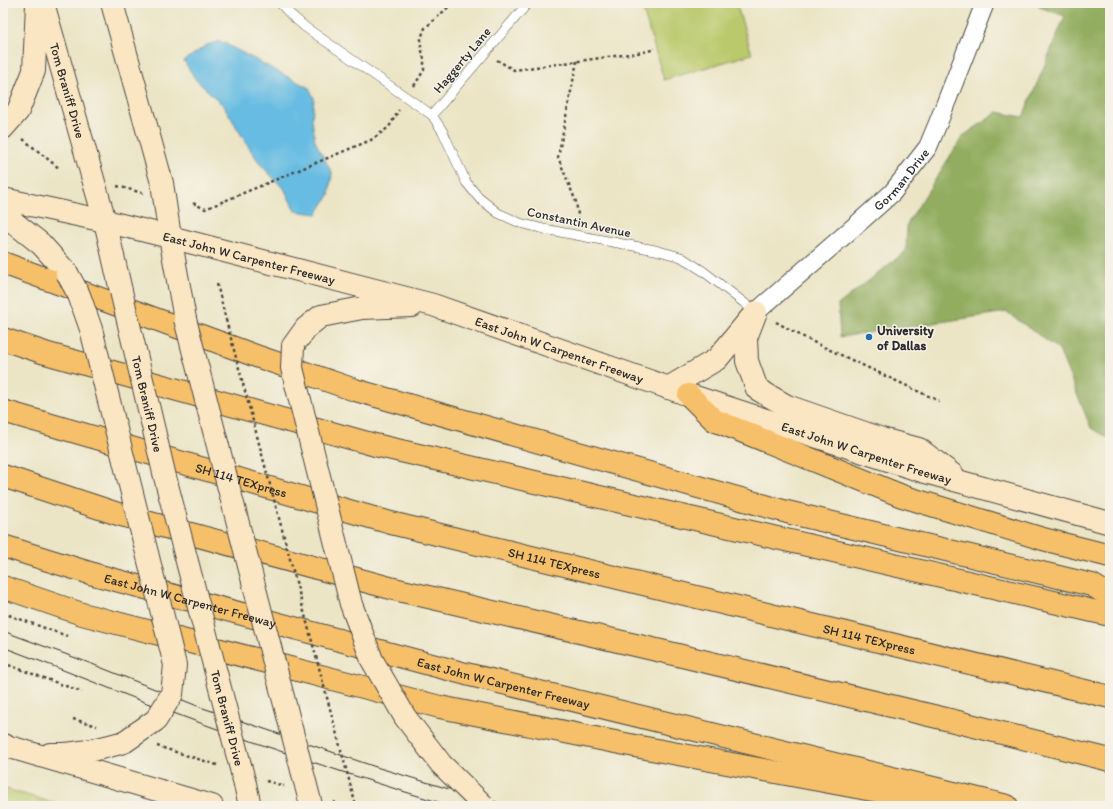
<svg xmlns="http://www.w3.org/2000/svg" width="1113" height="809" font-family="Itim,sans-serif">
<style>
.green{fill:#bac96c;stroke:#727a4c}
.forest{fill:#93ad60;stroke:#5f6c46}
.water{fill:#66bce2;stroke:#487486}
.lines{fill:none;stroke-linecap:round;stroke-linejoin:round}
.service-casing{stroke:#484742;stroke-width:10}
.minor-casing{stroke:#484742;stroke-width:20}
.secondary-casing{stroke:#484742;stroke-width:24}
.motorway-casing{stroke:#484742;stroke-width:24}
.path{stroke:#484742;stroke-width:2.5;stroke-dasharray:3 3;stroke-linecap:butt}
.service{stroke:#fff;stroke-width:9}
.minor{stroke:#fff;stroke-width:18}
.secondary{stroke:#fbe6c4;stroke-width:22}
.motorway{stroke:#f6c06b;stroke-width:22}
.tram{stroke:#2b2b2b;stroke-width:1}
.secondary-bridge-casing{stroke:#484742;stroke-width:24;stroke-linecap:butt}
.path-bridge{stroke:#484742;stroke-width:2.5;stroke-dasharray:3 3;stroke-linecap:butt}
.secondary-bridge{stroke:#fbe6c4;stroke-width:22}
.poi-dot{fill:#1f6fb2;stroke:#f7f3e8;stroke-width:1.5}
.labels{text-anchor:middle;dominant-baseline:central;stroke-width:3;stroke-linejoin:round;paint-order:stroke}
.street-label{font-size:13px;fill:#2b2b2b;stroke:#f7f3e8}
.poi-label{font-size:13px;font-weight:bold;fill:#2b2b2b;stroke:#f7f3e8;text-anchor:start}
</style>
<rect width="100%" height="100%" fill="#f7f3e8"/>
<filter id="ink" filterUnits="userSpaceOnUse"><feTurbulence type="fractalNoise" baseFrequency=".025" numOctaves="2"/><feDisplacementMap in="SourceGraphic" scale="8" xChannelSelector="R" yChannelSelector="G"/><feConvolveMatrix kernelMatrix="1 2 1 2 8 2 1 2 1" color-interpolation-filters="sRGB"/></filter>
<filter id="wash" filterUnits="userSpaceOnUse"><feTurbulence type="fractalNoise" baseFrequency=".012" numOctaves="4" result="noise"/><feDisplacementMap in="SourceGraphic" scale="16" xChannelSelector="R" yChannelSelector="G"/><feGaussianBlur stdDeviation="0.9" result="paint"/><feColorMatrix in="noise" values="0 0 0 0 0 0 0 0 0 0 0 0 0 0 0 0 0 1.4 0 .05"/><feComposite in="paint" operator="in"/></filter>
<g filter="url(#wash)">
<rect width="100%" height="100%" fill="#ebe4c5"/>
<g class="green">
<polygon points="641,3 736,3 752,54 664,80"/>
<polygon points="3,788 64,806 3,806"/>
</g>
<polygon class="forest" points="1038,3 1110,3 1110,439 1091,428 1059,350 1007,312 840,337 838,305 906,251 907,224 963,136 998,112 1023,117 1065,16 1039,7"/>
<polygon class="water" points="220,41 309,88 314,98 312,119 315,141 332,173 329,195 317,214 295,211 285,190 261,165 248,146 224,106 196,80 184,61 207,45"/>
</g>
<g filter="url(#ink)">
<g class="lines">
<g class="service-casing">
<g id="service">
<polyline points="280,3 290,14 305,27 432,115 443,132 466,182 479,198 498,213 520,223 544,229 655,250 681,257 703,271 756,312"/>
<polyline points="432,115 528,3"/>
</g>
</g>
<g class="minor-casing">
<g id="minor">
<path id="s1" d="M756,312L855,226L892,193L928,147L938,123L985,3"/>
</g>
</g>
<g class="secondary-casing">
<g id="secondary">
<path id="s2" d="M43,3L105,221L121,291"/>
<polyline points="112,3 162,183 170,237 185,319"/>
<polyline points="3,128 18,111 34,71 37,4"/>
<path id="s3" d="M3,199L105,221L170,237L433,305L689,395L818,437L925,472L1110,523"/>
<polyline points="3,214 41,244 67,273"/>
<polyline points="756,312 746,338 747,361 757,389 787,406 882,439 919,449 953,475"/>
<polyline points="293,346 306,328 321,316 362,308 412,306"/>
<polyline points="668,388 717,359 750,319"/>
<polyline points="3,745 212,806"/>
<path d="M50,754C75,755 100,749 124,742"/>
<polyline points="245,784 250,806"/>
</g>
</g>
<g class="motorway-casing">
<g id="motorway">
<polyline points="3,263 256,356 355,390 787,512 1092,585 1110,596"/>
<polyline points="3,339 45,353 375,445 1110,615"/>
<polyline points="689,395 714,420 902,496 1043,539 1110,556"/>
<path id="s4" d="M3,411L391,523L1110,697"/>
<polyline points="3,476 121,515 394,589 661,651 954,721 1110,760"/>
<path id="s5" d="M3,546L93,574L466,674L1007,806"/>
<polyline points="3,587 82,614 440,707 635,746 883,792 923,802 955,795"/>
</g>
</g>
<g class="path">
<polyline points="497,60 514,70 644,52 655,49"/>
<polyline points="577,61 558,157 576,202 579,221"/>
<polyline points="414,86 424,70 424,59 421,47 421,38 425,28 453,3"/>
<polyline points="23,139 60,169"/>
<polyline points="117,186 143,193"/>
<polyline points="193,203 205,209 371,140 389,127 399,110"/>
<polyline points="217,284 226,320"/>
<polyline points="776,322 811,341 939,401"/>
<polyline points="3,613 67,636"/>
<polyline points="3,663 82,692"/>
<polyline points="73,719 97,726"/>
<polyline points="157,746 217,765"/>
<polyline points="266,781 284,786"/>
<polyline points="333,802 345,806"/>
</g>
<use href="#service" class="service"/>
<use href="#minor" class="minor"/>
<use href="#secondary" class="secondary"/>
<use href="#motorway" class="motorway"/>
<g class="tram">
<polyline points="3,631 92,664 200,707 376,767 469,795 511,806"/>
<path d="M3,647C68,671 131,698 195,721C280,752 365,780 451,806"/>
</g>
<g class="secondary-bridge-casing">
<g id="secondary-bridge">
<polyline points="67,273 79,295 91,329 175,665 172,694 156,720 124,742"/>
<path id="s6" d="M121,291L165,477L245,784"/>
<polyline points="185,319 311,805"/>
<polyline points="293,346 292,368 351,604 372,660 405,717 441,764 484,806"/>
</g>
</g>
<polyline class="path-bridge" points="226,320 356,806"/>
<use href="#secondary-bridge" class="secondary-bridge"/>
</g>
</g>
<circle class="poi-dot" cx="869" cy="337" r="4"/>
<g class="labels">
<g class="street-label">
<text transform="translate(462 60) rotate(-50)">Haggerty Lane</text>
<text stroke="none"><textPath href="#s2" startOffset="91">Tom Braniff Drive</textPath></text>
<text stroke="none"><textPath href="#s1" startOffset="197">Gorman Drive</textPath></text>
<text transform="translate(579 222) rotate(12)">Constantin Avenue</text>
<text stroke="none"><textPath href="#s3" startOffset="253">East John W Carpenter Freeway</textPath></text>
<text stroke="none"><textPath href="#s3" startOffset="577">East John W Carpenter Freeway</textPath></text>
<text stroke="none"><textPath href="#s6" startOffset="116">Tom Braniff Drive</textPath></text>
<text stroke="none"><textPath href="#s3" startOffset="901">East John W Carpenter Freeway</textPath></text>
<text stroke="none"><textPath href="#s4" startOffset="248">SH 114 TEXpress</textPath></text>
<text stroke="none"><textPath href="#s4" startOffset="572">SH 114 TEXpress</textPath></text>
<text stroke="none"><textPath href="#s5" startOffset="195">East John W Carpenter Freeway</textPath></text>
<text stroke="none"><textPath href="#s4" startOffset="896">SH 114 TEXpress</textPath></text>
<text stroke="none"><textPath href="#s5" startOffset="519">East John W Carpenter Freeway</textPath></text>
<text stroke="none"><textPath href="#s6" startOffset="440">Tom Braniff Drive</textPath></text>
</g>
<g class="poi-label">
<text x="877" y="330">University<tspan x="877" dy="15">of Dallas</tspan></text>
</g>
</g>
<rect width="1113" height="809" fill="none" stroke="#f7f3e8" stroke-width="16"/>
</svg>
